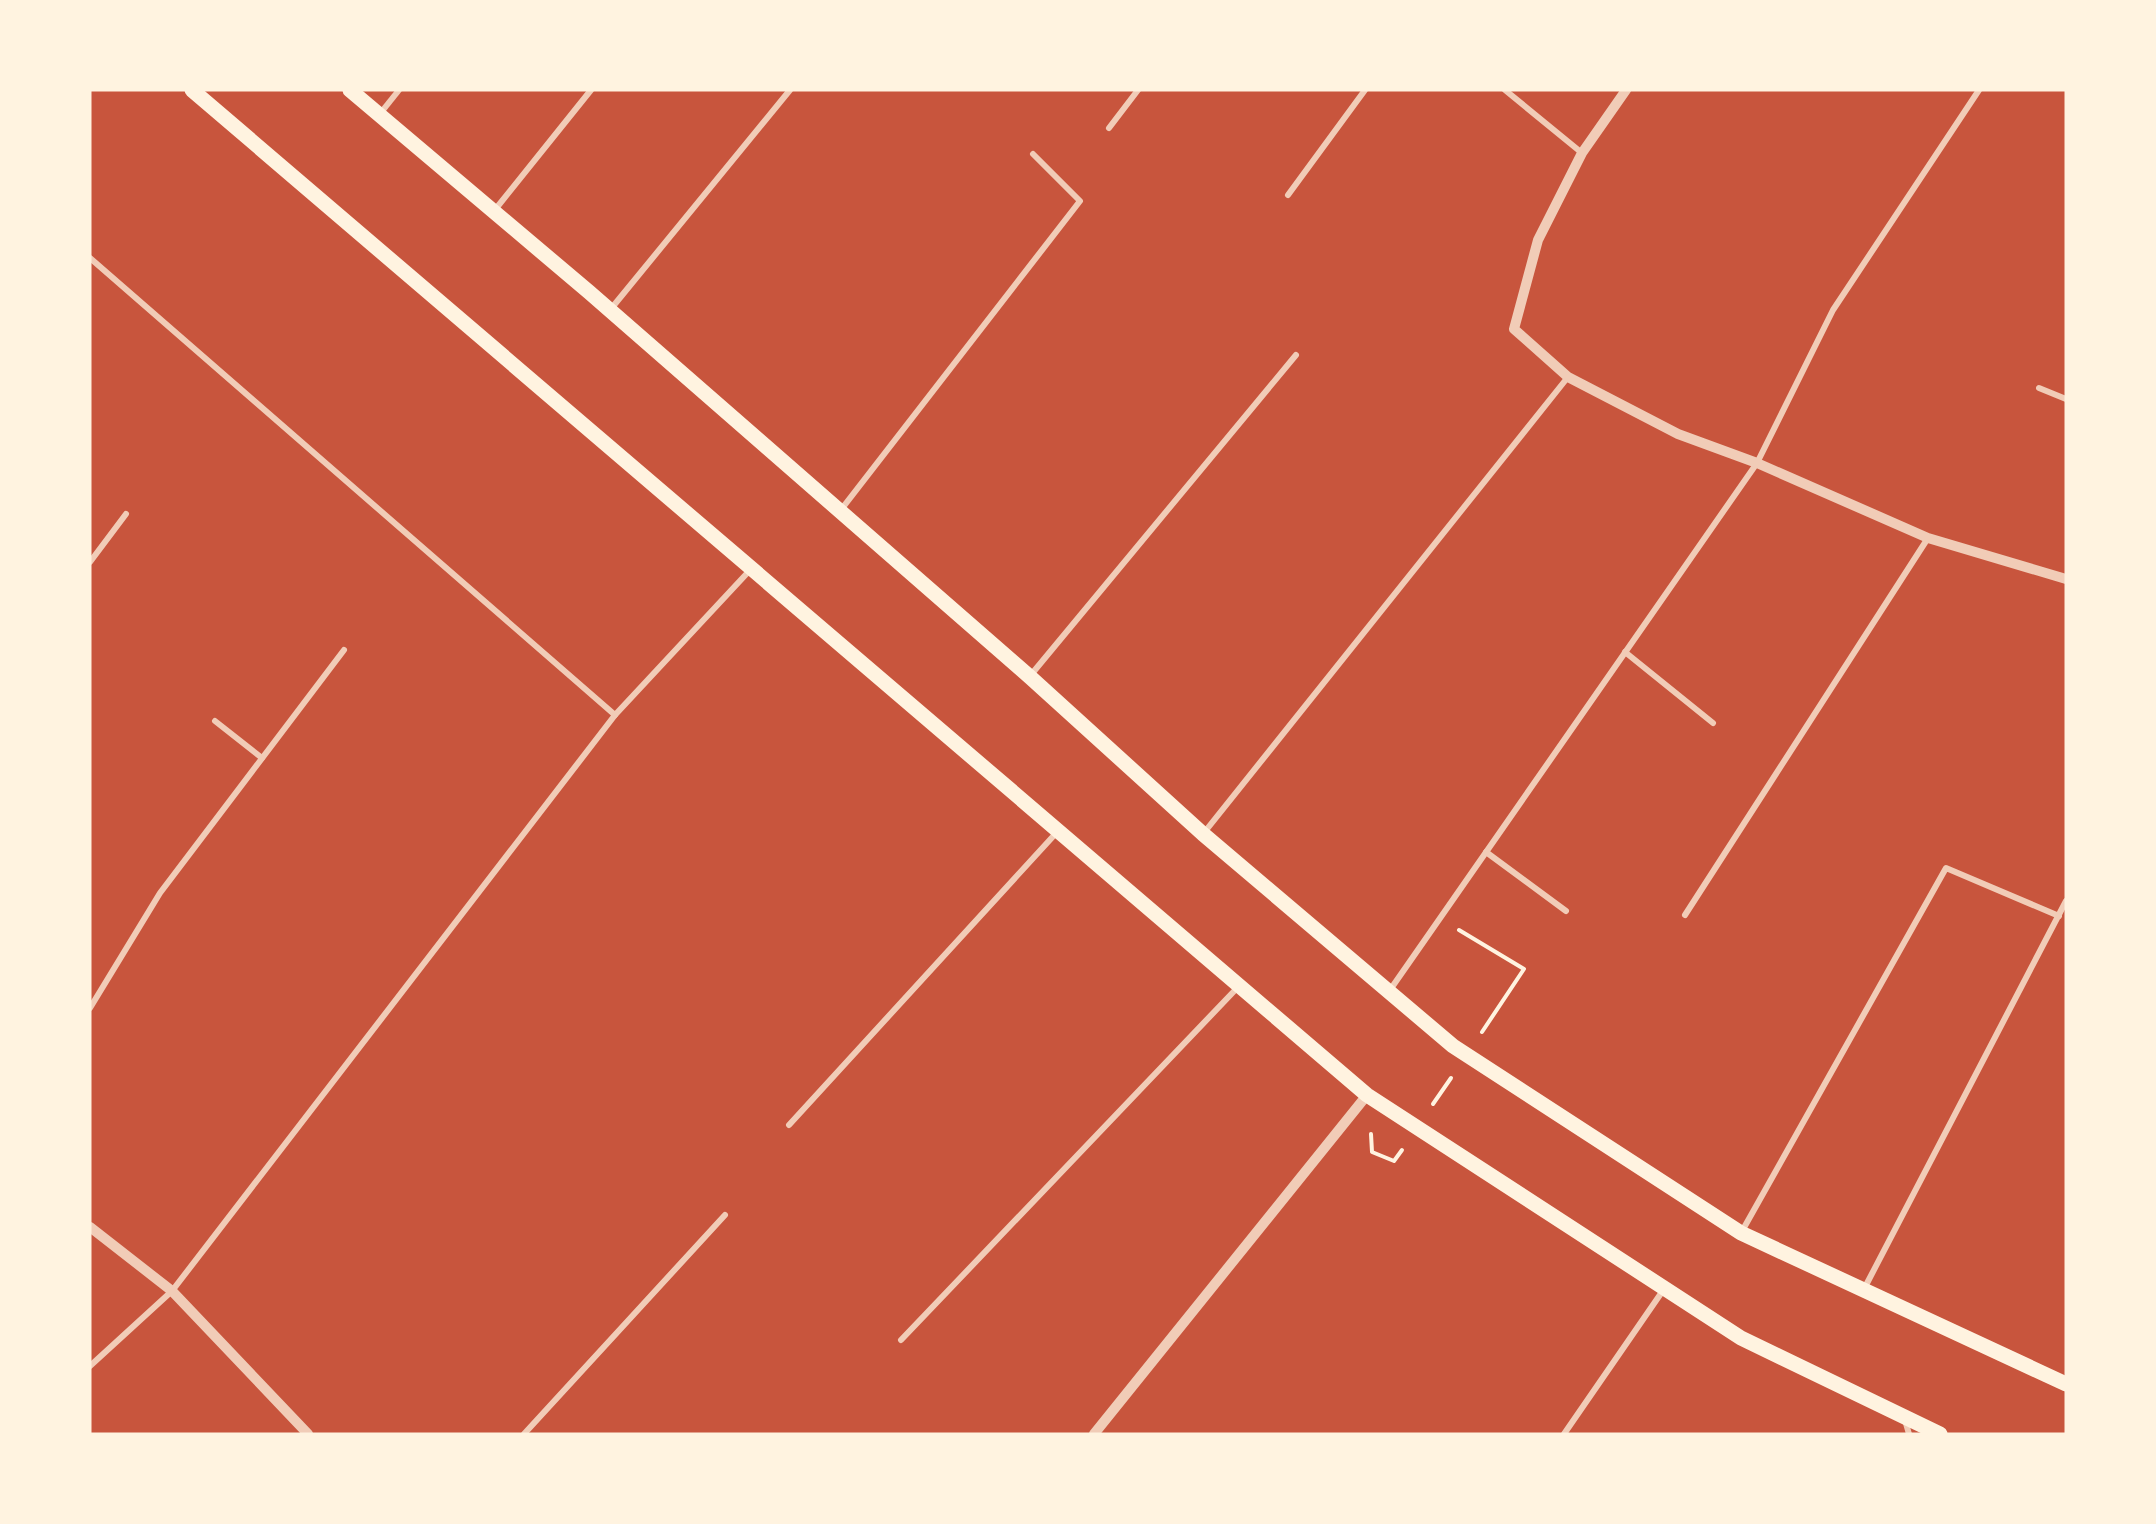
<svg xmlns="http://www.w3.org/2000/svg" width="2156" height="1524" font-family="'Golos Text',sans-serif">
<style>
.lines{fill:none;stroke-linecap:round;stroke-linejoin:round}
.path{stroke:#fff3e0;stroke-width:4}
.minor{stroke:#f1ccb7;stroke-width:6}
.tertiary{stroke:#f1ccb7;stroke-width:10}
.primary{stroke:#fff3e0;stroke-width:15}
</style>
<rect width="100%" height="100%" fill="#c8553d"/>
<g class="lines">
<g class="path">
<polyline points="1459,930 1524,969 1482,1032"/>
<polyline points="1433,1104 1451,1078"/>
<polyline points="1371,1134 1372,1152 1394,1161 1402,1150"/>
</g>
<g class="minor">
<polyline points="1505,90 1582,153"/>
<polyline points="379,115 399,90"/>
<polyline points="1109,128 1138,90"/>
<polyline points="1288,195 1365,90"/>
<polyline points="494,211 591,90"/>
<polyline points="90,258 615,715"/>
<polyline points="610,310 790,90"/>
<polyline points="2039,388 2066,399"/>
<polyline points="840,511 1080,201 1033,154"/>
<polyline points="90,562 126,514"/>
<polyline points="1625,652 1713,723"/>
<polyline points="1030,676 1296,355"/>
<polyline points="215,721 262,758"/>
<polyline points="1203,834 1568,377"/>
<polyline points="1486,852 1566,911"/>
<polyline points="1685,915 1928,538"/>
<polyline points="1390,990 1757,463 1833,310 1979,90"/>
<polyline points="90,1008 160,893 344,650"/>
<polyline points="789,1125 1058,831"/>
<polyline points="1741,1233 1946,868 2059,916"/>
<polyline points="1864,1289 2066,901"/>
<polyline points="901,1340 1239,986"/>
<polyline points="90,1366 172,1291 615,715 751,569"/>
<polyline points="1905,1420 1909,1434"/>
<polyline points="524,1434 725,1215"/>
<polyline points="1564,1434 1664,1289"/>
</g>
<g class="tertiary">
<polyline points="1626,90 1582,153 1538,240 1514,329 1568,377 1678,434 1757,463 1928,538 2066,579"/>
<polyline points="90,1227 172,1291 308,1434"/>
<polyline points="1094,1434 1367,1095"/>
</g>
<g class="primary">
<polyline points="192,90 1367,1095 1741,1338 1940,1434"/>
<polyline points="350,90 589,292 1030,677 1203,834 1453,1046 1741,1233 2066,1384"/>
</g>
</g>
<rect width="2156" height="1524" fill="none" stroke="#fff3e0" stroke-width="183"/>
</svg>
